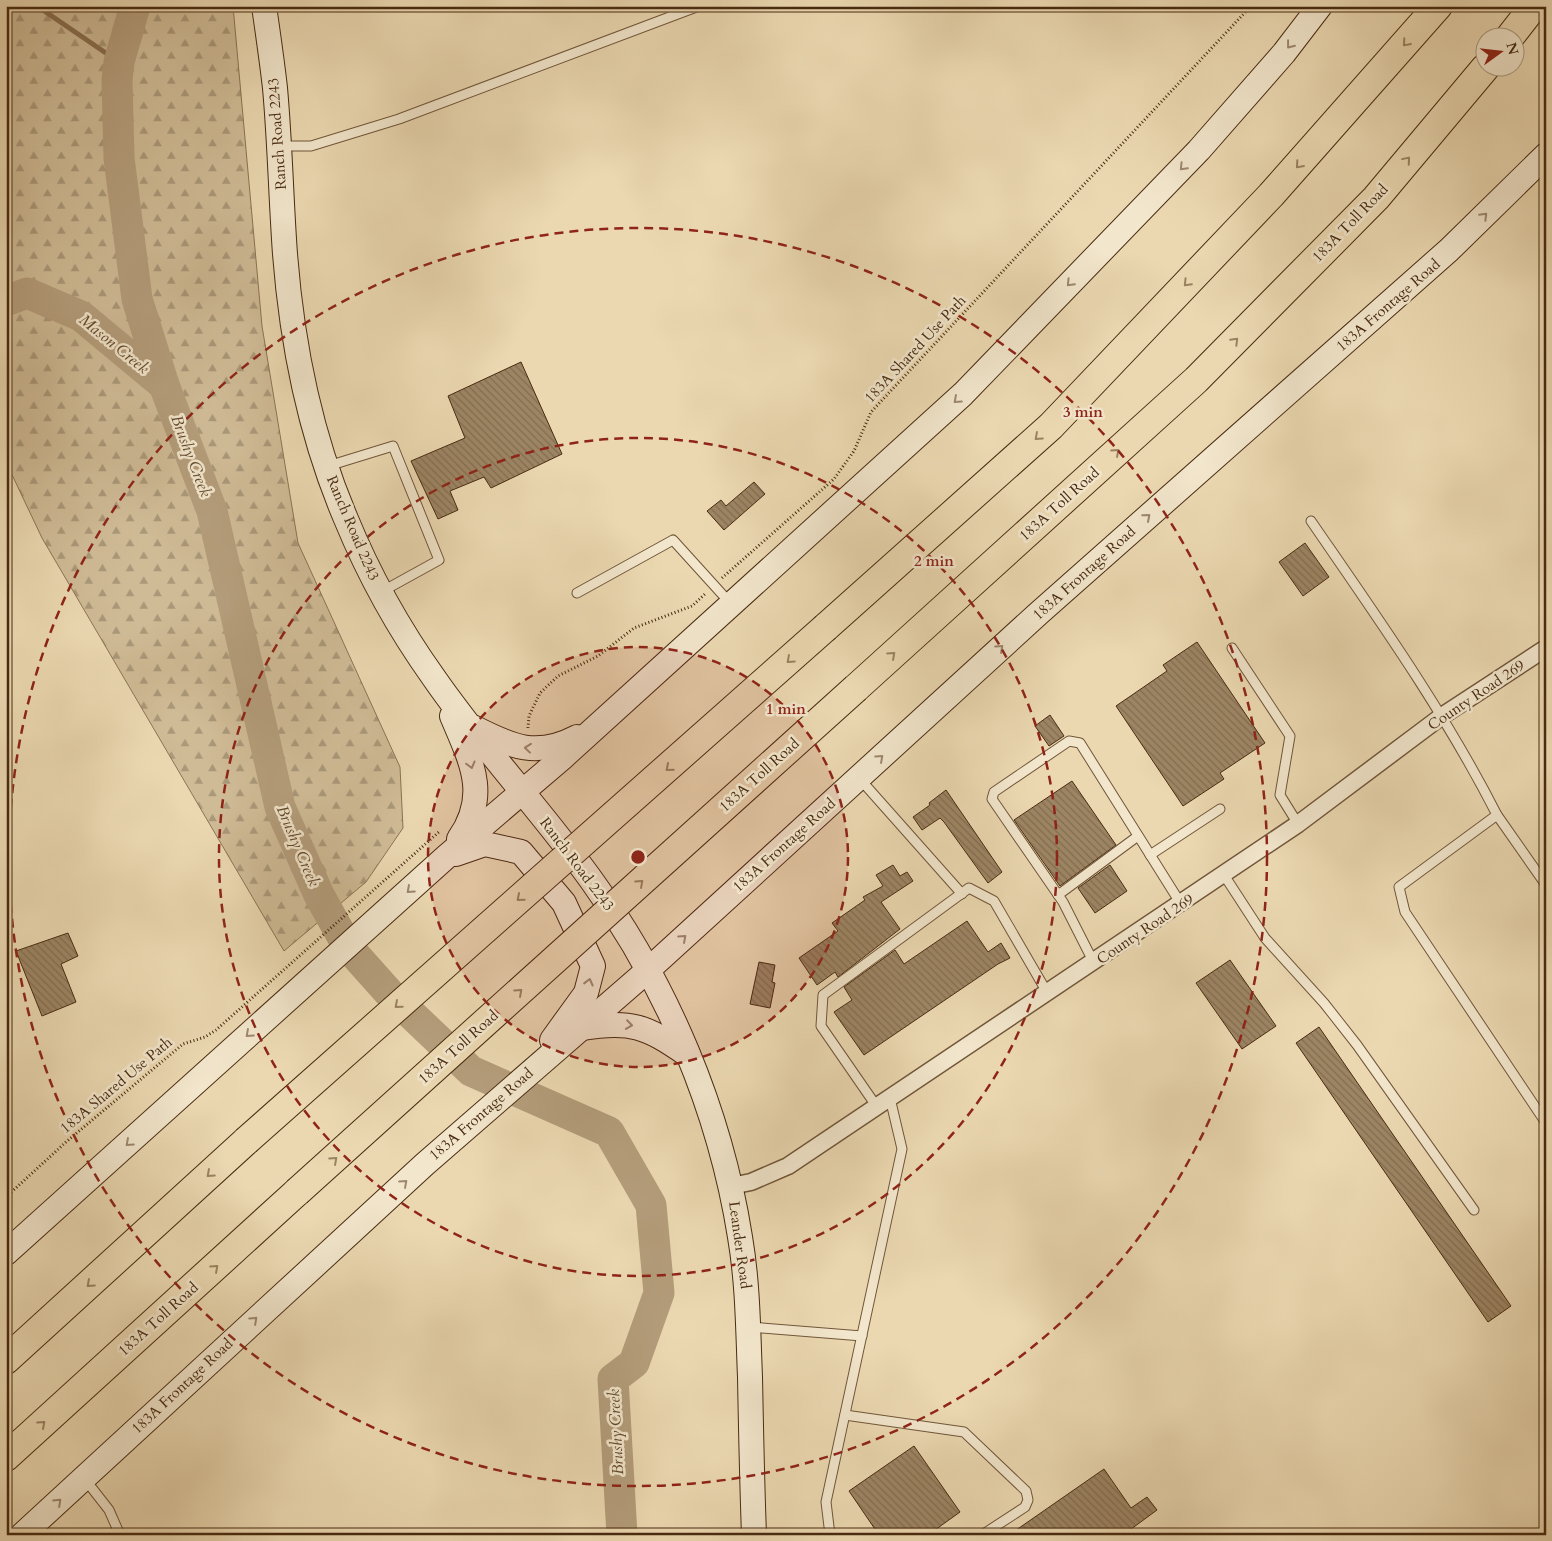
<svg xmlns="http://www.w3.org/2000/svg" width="1552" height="1541" font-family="Cardo,serif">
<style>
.forest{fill:url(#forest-firs);stroke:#8c7354}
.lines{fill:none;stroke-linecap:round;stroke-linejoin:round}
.stream{stroke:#896f51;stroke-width:5}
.river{stroke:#b49d7b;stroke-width:31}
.building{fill:url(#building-back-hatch);stroke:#482b11}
.lane-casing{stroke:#715639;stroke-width:11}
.street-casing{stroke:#715639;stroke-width:19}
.secondary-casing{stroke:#482b11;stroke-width:26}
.highway-casing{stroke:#482b11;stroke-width:30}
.path{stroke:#482b11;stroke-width:3;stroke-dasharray:1 2.5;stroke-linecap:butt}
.lane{stroke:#f2e6cc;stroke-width:9}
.street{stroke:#f2e6cc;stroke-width:16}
.secondary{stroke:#f2e6cc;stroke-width:24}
.highway{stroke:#ebd8b1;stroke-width:28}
.highway-bridge-casing{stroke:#482b11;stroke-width:30;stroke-linecap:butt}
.highway-bridge{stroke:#ebd8b1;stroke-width:28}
.oneway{stroke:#9a8261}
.oneway2{stroke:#9d886e}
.ring{fill:none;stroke:#8f2418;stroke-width:2.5;stroke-dasharray:9 6}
.labels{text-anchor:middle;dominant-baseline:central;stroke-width:5;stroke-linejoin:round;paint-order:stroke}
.street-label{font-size:15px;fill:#482b11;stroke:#f2e6cc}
.water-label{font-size:16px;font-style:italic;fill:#63482c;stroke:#f2e6cc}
.centre{fill:#8f2418;stroke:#f2e6cc;stroke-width:2.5}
.ring-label{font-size:15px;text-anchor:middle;font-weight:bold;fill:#8f2418;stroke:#f2e6cc;stroke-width:5;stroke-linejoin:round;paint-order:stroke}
</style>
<defs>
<pattern id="forest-firs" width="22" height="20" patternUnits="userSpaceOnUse" patternTransform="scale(1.25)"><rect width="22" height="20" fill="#cfbb96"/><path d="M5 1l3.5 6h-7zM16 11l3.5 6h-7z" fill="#aa9879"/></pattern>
<pattern id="building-back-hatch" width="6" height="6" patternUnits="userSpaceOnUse" patternTransform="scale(1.25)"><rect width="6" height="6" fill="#9d8564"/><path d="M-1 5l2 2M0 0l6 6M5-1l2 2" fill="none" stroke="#826d51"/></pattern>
</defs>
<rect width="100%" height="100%" fill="#ebd8b1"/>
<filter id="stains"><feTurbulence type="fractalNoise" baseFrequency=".004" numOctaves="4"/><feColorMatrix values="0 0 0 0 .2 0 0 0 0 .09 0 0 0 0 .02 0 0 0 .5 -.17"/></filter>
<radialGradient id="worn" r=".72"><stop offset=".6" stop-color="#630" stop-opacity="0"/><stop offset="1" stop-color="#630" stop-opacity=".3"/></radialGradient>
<polygon class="forest" points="6,6 233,6 262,326 298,543 400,767 403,828 366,882 284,951 42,538 6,462"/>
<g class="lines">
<polyline class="stream" points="37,6 119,62"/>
<g class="river">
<polyline points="135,6 119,62 117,80 119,158 137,299 164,385 212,511 280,807 319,895 348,947 390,994 471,1071 609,1132 651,1205 659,1293 634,1363 613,1379 622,1535"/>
<polyline points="6,301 27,293 81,316 164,385"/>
</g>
</g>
<g class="building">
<polygon points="521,362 562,454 491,488 484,477 450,491 458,510 438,519 411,461 465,438 448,396"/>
<polygon points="754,482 765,494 724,530 707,511 721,500 726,506"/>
<polygon points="1305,543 1329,577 1303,596 1279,562"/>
<polygon points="1197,642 1265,743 1220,773 1224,779 1183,806 1116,706 1167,671 1163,665"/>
<polygon points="1050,715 1064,736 1049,746 1035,726"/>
<polygon points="1072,781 1116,845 1060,886 1014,820"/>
<polygon points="946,790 1002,872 988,883 944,822 940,818 922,830 913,817 930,805 929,803"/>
<polygon points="893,865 900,876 907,872 913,881 881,902 900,929 838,977 835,972 817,985 799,958 838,931 832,923 865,900 863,897 883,886 876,875"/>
<polygon points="1110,865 1127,891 1095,913 1078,888"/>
<polygon points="967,921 988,952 1001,943 1010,958 998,964 864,1055 834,1012 852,1000 844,987 895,950 904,964"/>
<polygon points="68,933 78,956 61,964 76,1002 42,1016 16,951"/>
<polygon points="1230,960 1276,1026 1242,1049 1196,983"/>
<polygon points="759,962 775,965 772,982 775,983 770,1008 750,1004"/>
<polygon points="1319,1027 1511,1306 1488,1322 1296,1043"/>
<polygon points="914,1446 960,1512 928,1535 879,1535 849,1491"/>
<polygon points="1104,1469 1131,1508 1147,1497 1157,1510 1123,1535 1009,1535"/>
</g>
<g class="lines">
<g class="lane-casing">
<g id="lane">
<polyline points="279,146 311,146 399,119 699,6"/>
<polyline points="328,466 393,446 439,560 381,592"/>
<path d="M1311,521C1377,617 1444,711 1497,815L1399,887L1405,912L1546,1123"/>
<polyline points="577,593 673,540 731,604"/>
<polyline points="1232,648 1290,736 1280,795 1298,824"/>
<polyline points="859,778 962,894"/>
<polyline points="1497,815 1546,885"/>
<polyline points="1150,855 1220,809"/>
<polyline points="1224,875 1265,938 1324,1003 1357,1045 1474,1210"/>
<polyline points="1058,895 1138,836"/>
<polyline points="1094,963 1063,902 992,799 994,792 1069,741 1080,743 1181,904"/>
<polyline points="877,1107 821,1026 823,995 969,888 994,901 1048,994"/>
<polyline points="750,1327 862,1336"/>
<polyline points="845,1415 964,1432 1026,1491 1028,1500 1025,1507 982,1535"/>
<polyline points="84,1478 109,1510 120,1535"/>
<polyline points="830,1535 826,1502 902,1149 890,1098"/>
</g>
</g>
<g class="street-casing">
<polyline id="street" points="731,1186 751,1182 788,1166 1298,824 1442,716 1546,648"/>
</g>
<g class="secondary-casing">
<g id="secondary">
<path d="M264,6C268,34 272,61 275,88C280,143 281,199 285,254C292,344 310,435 346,519C369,575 399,629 434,678C483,749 542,811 592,881C667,985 720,1110 740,1237C748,1284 748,1330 750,1377C751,1430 752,1482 754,1535"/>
<path d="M452,716C471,761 490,795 459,839"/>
<path d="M475,728C512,747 537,758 577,737"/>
<polyline points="456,854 485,844 521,852 564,903 593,966 586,993 552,1040"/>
<path d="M581,1028C633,1021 644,1025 688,1055"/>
<polyline points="6,1253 446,857 562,758 963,394 1199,150 1284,53 1320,6"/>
<polyline points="22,1535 425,1164 647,971 1039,613 1449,250 1546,155"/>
</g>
</g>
<g class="highway-casing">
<g id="highway">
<polyline points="1509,38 1534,6"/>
<polyline points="826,627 1051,426 1271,195 1438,6"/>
<polyline points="856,688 1196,380 1376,198 1485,68"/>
<polyline points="6,1360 246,1141"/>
<polyline points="6,1457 297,1192"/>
</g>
</g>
<g class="path">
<polyline points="722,578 834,479 854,451 871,412 1251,6"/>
<polyline points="528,728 529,716 540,693 558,676 598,656 634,628 692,606 705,594"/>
<polyline points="6,1197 66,1142 183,1044 205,1037 216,1030 440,831"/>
</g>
<use href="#lane" class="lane"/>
<use href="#street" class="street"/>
<use href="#secondary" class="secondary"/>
<use href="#highway" class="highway"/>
<g class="highway-bridge-casing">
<g id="highway-bridge">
<polyline points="246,1141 826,627"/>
<polyline points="297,1192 856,688"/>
</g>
</g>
<use href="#highway-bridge" class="highway-bridge"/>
</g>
<defs><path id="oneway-chevron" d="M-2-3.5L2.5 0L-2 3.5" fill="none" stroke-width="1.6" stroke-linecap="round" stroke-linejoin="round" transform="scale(1.25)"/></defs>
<g class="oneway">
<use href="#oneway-chevron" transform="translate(1406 43) rotate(131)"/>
<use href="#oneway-chevron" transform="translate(1407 160) rotate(-50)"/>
<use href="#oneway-chevron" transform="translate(1299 165) rotate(131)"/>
<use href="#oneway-chevron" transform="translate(1187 283) rotate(134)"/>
<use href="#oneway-chevron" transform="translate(1235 341) rotate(-45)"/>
<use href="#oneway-chevron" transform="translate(1038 437) rotate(138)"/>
<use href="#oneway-chevron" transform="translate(1116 452) rotate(-42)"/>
<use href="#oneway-chevron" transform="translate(892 655) rotate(-42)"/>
<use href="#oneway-chevron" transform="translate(790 660) rotate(138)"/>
<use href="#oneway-chevron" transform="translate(669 768) rotate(139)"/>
<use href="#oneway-chevron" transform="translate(640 883) rotate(-42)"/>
<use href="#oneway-chevron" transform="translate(520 898) rotate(139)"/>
<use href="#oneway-chevron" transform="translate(519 992) rotate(-42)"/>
<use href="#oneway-chevron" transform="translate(398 1005) rotate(139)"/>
<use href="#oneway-chevron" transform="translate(334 1160) rotate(-42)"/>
<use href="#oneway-chevron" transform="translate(210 1174) rotate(138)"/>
<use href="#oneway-chevron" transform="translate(215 1268) rotate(-42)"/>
<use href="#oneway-chevron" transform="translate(90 1284) rotate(138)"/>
<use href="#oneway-chevron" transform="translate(42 1424) rotate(-42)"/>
</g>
<g class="oneway2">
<use href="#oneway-chevron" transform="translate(1290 45) rotate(128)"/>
<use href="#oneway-chevron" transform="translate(1183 167) rotate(134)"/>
<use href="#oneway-chevron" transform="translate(1484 216) rotate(-45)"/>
<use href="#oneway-chevron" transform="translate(1070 283) rotate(134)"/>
<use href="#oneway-chevron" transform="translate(957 400) rotate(138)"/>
<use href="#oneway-chevron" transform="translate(1147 517) rotate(-41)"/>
<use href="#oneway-chevron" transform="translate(1000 648) rotate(-42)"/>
<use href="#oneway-chevron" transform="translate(528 748) rotate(-174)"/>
<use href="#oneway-chevron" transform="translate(880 758) rotate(-42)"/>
<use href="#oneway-chevron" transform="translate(471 765) rotate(75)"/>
<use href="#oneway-chevron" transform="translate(410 890) rotate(138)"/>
<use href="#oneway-chevron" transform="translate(683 938) rotate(-42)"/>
<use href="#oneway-chevron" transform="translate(589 982) rotate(-76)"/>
<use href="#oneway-chevron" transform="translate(629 1025) rotate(8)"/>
<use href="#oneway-chevron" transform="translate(249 1034) rotate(138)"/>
<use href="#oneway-chevron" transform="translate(129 1143) rotate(138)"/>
<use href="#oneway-chevron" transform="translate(404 1183) rotate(-42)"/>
<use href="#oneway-chevron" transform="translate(254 1320) rotate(-43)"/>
<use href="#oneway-chevron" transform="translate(58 1502) rotate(-43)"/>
</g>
<circle cx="638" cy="857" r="210" fill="#8f2418" fill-opacity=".12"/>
<g class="ring">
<circle cx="638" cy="857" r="210"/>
<circle cx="638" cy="857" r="419"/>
<circle cx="638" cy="857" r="629"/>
</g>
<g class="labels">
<g class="street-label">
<text transform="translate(277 134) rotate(-94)">Ranch Road 2243</text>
<text transform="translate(1350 223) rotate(-46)">183A Toll Road</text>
<text transform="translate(1388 305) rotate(-41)">183A Frontage Road</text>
<text transform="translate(915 349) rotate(-47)">183A Shared Use Path</text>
<text transform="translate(1059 504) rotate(-42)">183A Toll Road</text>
<text transform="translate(353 528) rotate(67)">Ranch Road 2243</text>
<text transform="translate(1084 573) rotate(-42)">183A Frontage Road</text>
<text transform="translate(1476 695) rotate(-34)">County Road 269</text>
<text transform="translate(759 775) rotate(-42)">183A Toll Road</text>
<text transform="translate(784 845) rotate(-42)">183A Frontage Road</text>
<text transform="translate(577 864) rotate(53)">Ranch Road 2243</text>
<text transform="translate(1145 929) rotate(-34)">County Road 269</text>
<text transform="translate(458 1047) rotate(-42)">183A Toll Road</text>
<text transform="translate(116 1085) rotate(-40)">183A Shared Use Path</text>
<text transform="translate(481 1114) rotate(-41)">183A Frontage Road</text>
<text transform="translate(740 1245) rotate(82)">Leander Road</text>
<text transform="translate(158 1319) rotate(-42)">183A Toll Road</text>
<text transform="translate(182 1386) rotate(-43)">183A Frontage Road</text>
</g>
<g class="water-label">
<text transform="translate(114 344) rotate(39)">Mason Creek</text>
<text transform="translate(191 456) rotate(69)">Brushy Creek</text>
<text transform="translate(298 846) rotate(67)">Brushy Creek</text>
<text transform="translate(616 1432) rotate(-93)">Brushy Creek</text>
</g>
</g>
<circle cx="638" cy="857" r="8" class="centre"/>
<g class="ring-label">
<text x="1083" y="417">3 min</text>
<text x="934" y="566">2 min</text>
<text x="786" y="714">1 min</text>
</g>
<rect width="1552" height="1541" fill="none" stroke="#ebd8b1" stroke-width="25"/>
<rect x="8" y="8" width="1537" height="1526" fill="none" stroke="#482b11" stroke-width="2.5"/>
<rect x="12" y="12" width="1527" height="1516" fill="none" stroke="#482b11"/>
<g transform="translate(1500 52) rotate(75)"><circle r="24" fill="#f2e6cc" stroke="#ae9b81"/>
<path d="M0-4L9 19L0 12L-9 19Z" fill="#8f2418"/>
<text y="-8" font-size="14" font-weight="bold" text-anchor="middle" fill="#482b11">N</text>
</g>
<rect width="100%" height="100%" filter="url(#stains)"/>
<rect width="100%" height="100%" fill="url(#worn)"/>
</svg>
